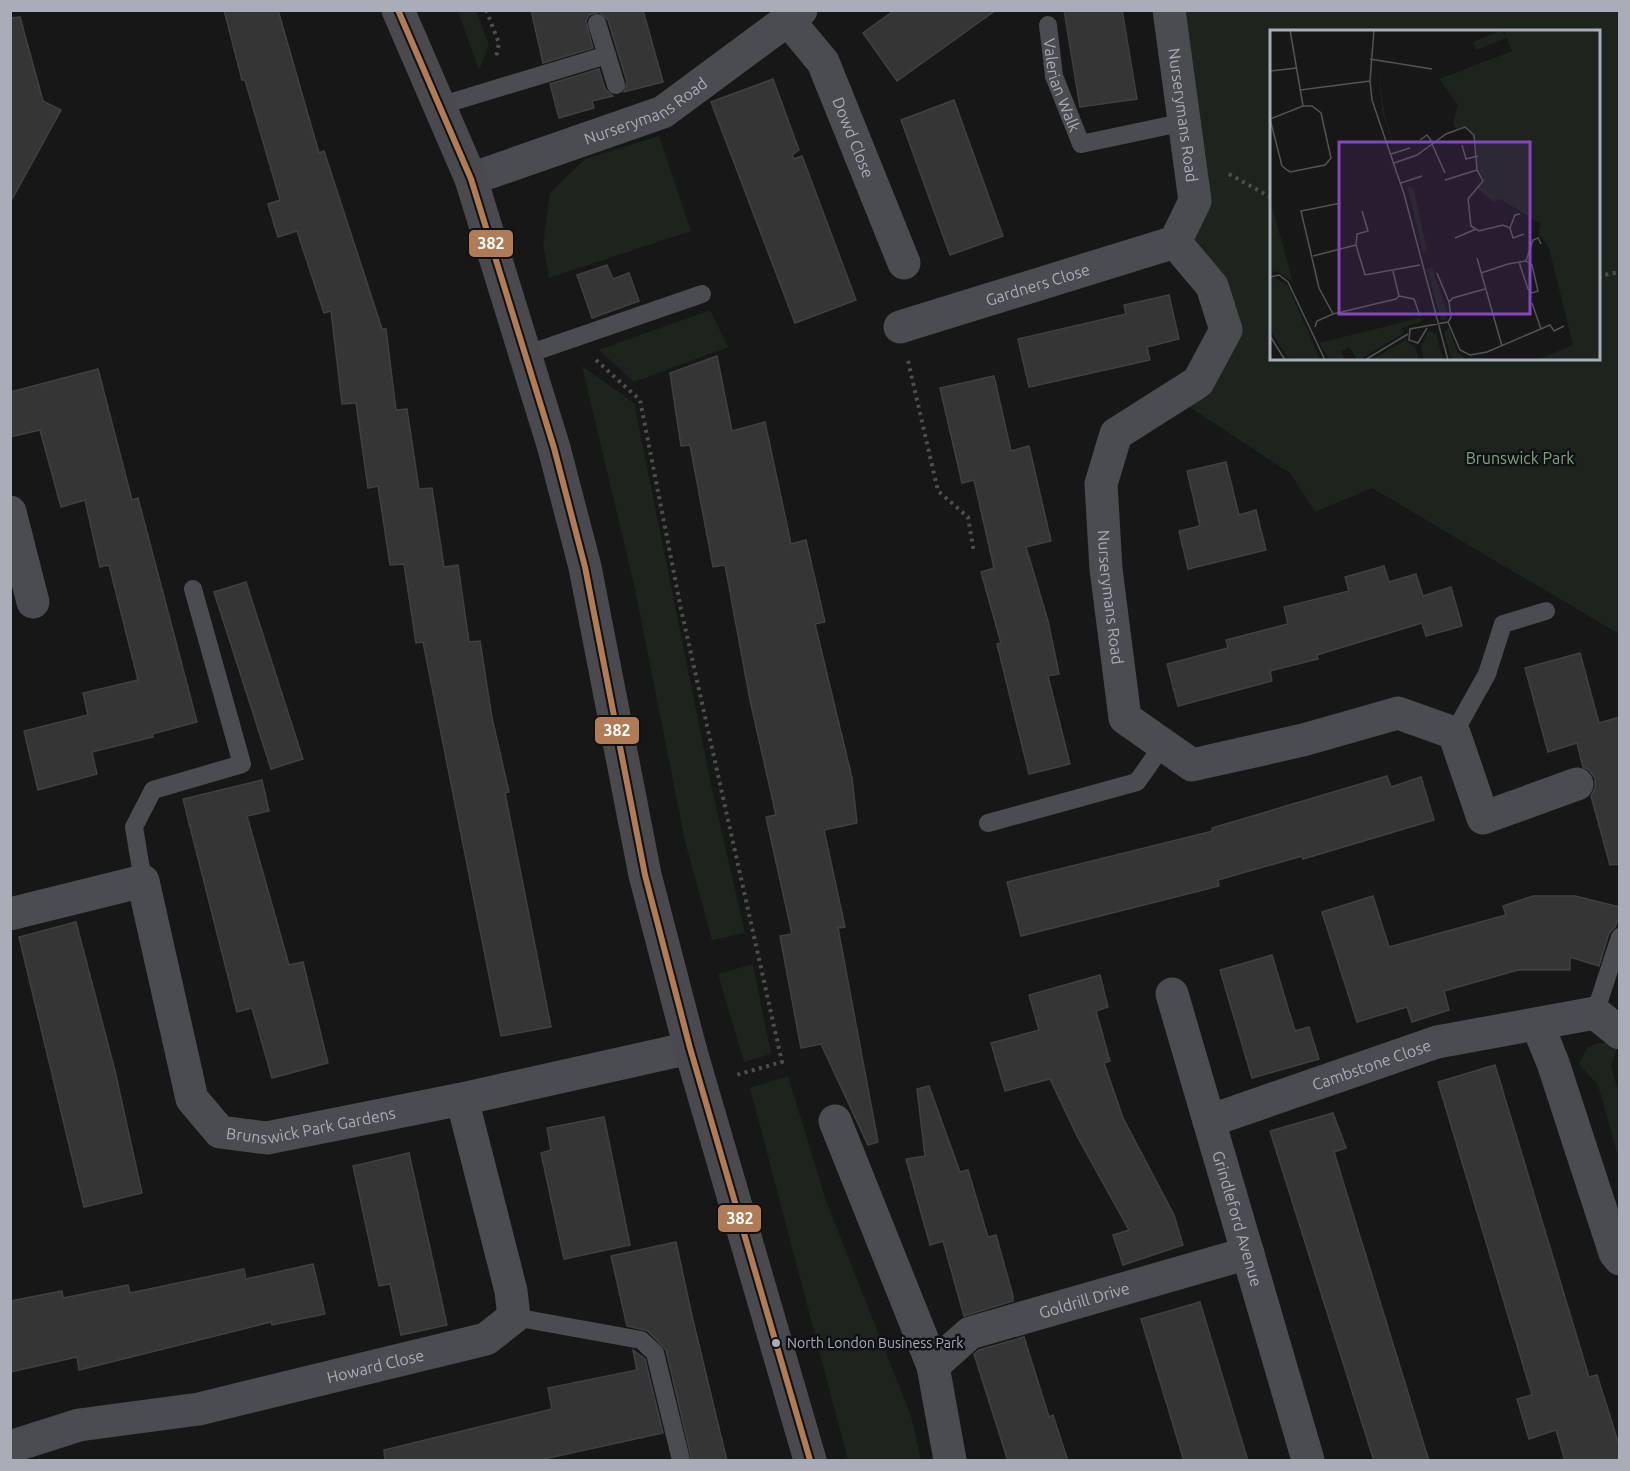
<svg xmlns="http://www.w3.org/2000/svg" width="1630" height="1471" font-family="Ubuntu,sans-serif">
<style>
.green{fill:#1d241e;fill-rule:evenodd}
.building{fill:#353536;stroke:#3f4043;stroke-width:1.5}
.lines{fill:none;stroke-linecap:round;stroke-linejoin:round}
.path{stroke:#4d4e52;stroke-width:4;stroke-dasharray:3 4.5;stroke-linecap:butt}
.lane{stroke:#4b4c50;stroke-width:18}
.street{stroke:#4b4c50;stroke-width:33}
.secondary{stroke:#4a4a4e;stroke-width:33}
.bus-1-casing{stroke:#111113;stroke-width:10}
.bus-1{stroke:#b07c57;stroke-width:6}
.bus-dot{fill:#a8adb8;stroke:#111113;stroke-width:2}
.labels{text-anchor:middle;dominant-baseline:central;stroke-width:5;stroke-linejoin:round;paint-order:stroke}
.bus-label{font-size:14px;fill:#a8adb8;stroke:#111113;text-anchor:start}
.street-label{font-size:16px;fill:#a8adb8;stroke:#111113}
.park-label{font-size:16px;fill:#7fa381;stroke:#111113}
.inset-road{fill:none;stroke:#515357;stroke-width:1.5}
.view{fill:#8446be;fill-opacity:0.15;stroke:#8446be;stroke-width:3}
.inset-edge{fill:none;stroke:#a8adb8;stroke-width:3}
.line-badge{stroke:#111113;stroke-width:2}
.badge-label{font-size:16px;text-anchor:middle;font-weight:bold;fill:#fff}
</style>
<rect width="100%" height="100%" fill="#171717"/>
<g class="green">
<polygon points="458,11 476,11 489,45 479,70"/>
<path d="M1170,11H1619V634L1372,488L1315,512L1290,473L1174,397L1227,328L1178,241L1194,200ZM1272,32H1598V358H1272Z"/>
<polygon points="659,136 691,231 549,278 543,244 550,193 585,159"/>
<polygon points="710,310 728,347 634,382 599,350"/>
<polygon points="582,366 634,403 713,794 745,933 712,940 685,841 635,589"/>
<polygon points="753,964 771,1054 744,1062 718,974"/>
<polygon points="1599,1043 1618,1044 1611,1066 1619,1094 1619,1159 1598,1085 1579,1064 1588,1047"/>
<polygon points="788,1076 825,1198 911,1416 921,1460 848,1460 750,1088"/>
</g>
<g class="building">
<polygon points="224,10 278,10 319,153 324,151 382,329 386,329 396,410 407,409 419,489 432,488 444,567 458,565 469,642 480,641 492,718 509,792 505,793 551,1027 501,1036 423,642 416,643 404,564 390,565 378,486 368,488 356,403 342,404 331,311 324,313 297,231 278,237 268,204 280,200 245,80 242,80"/>
<polygon points="531,10 643,10 663,82 624,92 627,82 608,20 599,12 589,15 586,21 593,48 543,63"/>
<polygon points="895,10 996,10 897,81 863,33"/>
<polygon points="1064,10 1122,10 1137,99 1080,107"/>
<polygon points="20,17 43,101 61,110 10,203 10,18"/>
<polygon points="599,69 605,89 613,96 592,101 594,108 559,118 550,84"/>
<polygon points="773,79 799,150 792,155 794,159 802,156 856,300 795,323 711,102"/>
<polygon points="954,100 1003,236 950,255 901,120"/>
<polygon points="607,265 613,279 629,273 639,301 592,318 577,275"/>
<polygon points="1169,295 1179,339 1147,347 1150,360 1029,387 1018,339 1126,314 1124,305"/>
<polygon points="717,356 732,431 765,422 791,544 806,540 825,622 815,624 852,778 857,823 824,830 845,927 838,928 878,1142 868,1145 821,1044 801,1048 780,936 792,934 766,817 776,815 750,700 725,565 713,567 690,445 681,446 670,373"/>
<polygon points="98,369 132,500 138,498 197,722 152,734 153,737 92,752 97,774 38,790 24,731 88,715 83,693 138,680 109,565 100,567 85,500 61,507 40,430 10,437 10,392"/>
<polygon points="994,376 1011,451 1029,446 1051,541 1026,547 1048,621 1059,674 1048,676 1070,764 1029,774 997,644 1001,643 981,572 994,568 974,480 962,483 940,388"/>
<polygon points="1226,462 1239,515 1256,510 1266,550 1188,569 1179,531 1200,526 1187,471"/>
<polygon points="1384,566 1389,582 1416,574 1423,596 1451,587 1462,626 1426,636 1422,623 1317,655 1318,659 1270,671 1272,681 1178,706 1167,664 1228,648 1226,640 1288,624 1284,607 1349,591 1345,577"/>
<polygon points="246,582 303,759 271,769 214,592"/>
<polygon points="1580,653 1599,723 1620,717 1620,864 1610,865 1591,796 1595,788 1595,778 1589,770 1583,767 1577,743 1548,752 1525,668"/>
<polygon points="1387,776 1391,787 1421,777 1434,820 1303,859 1302,856 1218,880 1219,886 1021,936 1007,882 1213,831 1212,828"/>
<polygon points="262,780 269,811 247,816 289,965 303,962 328,1063 272,1078 252,1008 237,1012 183,799"/>
<polygon points="1373,896 1389,947 1506,915 1503,906 1533,896 1575,896 1620,907 1620,915 1615,927 1609,933 1599,966 1570,957 1570,970 1518,970 1444,991 1449,1010 1412,1022 1407,1007 1357,1022 1322,912"/>
<polygon points="76,922 115,1071 142,1193 84,1207 19,937"/>
<polygon points="1272,955 1295,1031 1309,1027 1319,1059 1252,1078 1220,970"/>
<polygon points="1100,975 1108,1007 1096,1011 1110,1061 1104,1063 1123,1118 1174,1215 1183,1245 1123,1265 1113,1235 1129,1230 1077,1136 1050,1079 1005,1091 991,1043 1039,1030 1029,995"/>
<polygon points="1495,1065 1589,1377 1597,1375 1620,1448 1620,1461 1565,1461 1556,1430 1529,1439 1517,1399 1532,1395 1438,1082"/>
<polygon points="929,1086 960,1172 968,1170 988,1237 996,1235 1013,1296 1013,1301 964,1316 943,1241 930,1245 906,1159 925,1156 917,1089"/>
<polygon points="1333,1113 1346,1148 1334,1152 1429,1461 1374,1461 1270,1131"/>
<polygon points="604,1117 630,1245 564,1259 541,1153 551,1150 547,1128"/>
<polygon points="409,1153 447,1325 401,1335 390,1284 379,1286 353,1166"/>
<polygon points="676,1242 692,1316 727,1461 692,1461 666,1350 648,1331 627,1326 611,1256"/>
<polygon points="313,1264 325,1314 272,1325 271,1322 79,1370 77,1357 10,1372 10,1301 62,1291 63,1298 128,1285 130,1293 244,1269 246,1279"/>
<polygon points="1200,1302 1248,1461 1184,1461 1141,1319"/>
<polygon points="1024,1337 1049,1417 1053,1415 1068,1461 1008,1461 974,1354 979,1350"/>
<polygon points="633,1350 645,1359 663,1433 535,1461 385,1461 384,1450 552,1409 548,1388 637,1370"/>
</g>
<g class="lines">
<g class="path">
<polyline points="486,10 499,43 496,58"/>
<polyline points="1229,174 1272,198"/>
<polyline points="1598,276 1620,272"/>
<polyline points="596,360 640,400 681,609 782,1062 736,1075"/>
<polyline points="908,361 938,491 968,517 974,553"/>
</g>
<g class="lane">
<polyline points="597,23 616,85"/>
<path id="s1" d="M1048,25L1054,76L1081,144L1185,122"/>
<polyline points="439,106 607,55"/>
<polyline points="525,355 702,294"/>
<polyline points="1454,733 1487,674 1503,624 1546,611"/>
<polyline points="988,823 1137,782 1163,745"/>
<polyline points="143,881 134,827 153,790 242,764 193,589"/>
<polyline points="1595,1013 1620,937"/>
<polyline points="514,1317 641,1340 655,1353 681,1460"/>
</g>
<g class="street">
<path id="s2" d="M1169,10L1195,201L1175,242L1212,286L1226,330L1198,382L1116,434L1101,484L1106,569L1125,718L1192,765L1303,740L1398,713L1454,733L1483,818L1577,784"/>
<path id="s3" d="M788,20L823,62L904,263"/>
<path id="s4" d="M471,179L663,112L801,10"/>
<path id="s5" d="M900,327L1175,242"/>
<polyline points="10,512 33,602"/>
<path id="s6" d="M10,914L143,881L192,1099L220,1132L267,1138L462,1099L690,1048"/>
<path id="s7" d="M1172,994L1308,1460"/>
<polyline points="1538,1026 1553,1063 1615,1253 1620,1259"/>
<polyline points="835,1121 933,1366"/>
<path id="s8" d="M1209,1121L1437,1042L1595,1013L1620,1033"/>
<path id="s9" d="M10,1447L79,1425L199,1409L486,1339L514,1317L511,1291L462,1099"/>
<path id="s10" d="M950,1460L933,1366L970,1333L1248,1253"/>
</g>
<polyline class="secondary" points="398,10 471,179 554,448 585,567 645,875 690,1048 810,1460"/>
<g class="bus-1-casing">
<polyline id="bus-1" points="398,10 471,179 554,448 585,567 645,875 690,1048 810,1460"/>
</g>
<use href="#bus-1" class="bus-1"/>
</g>
<circle class="bus-dot" cx="776" cy="1343" r="5"/>
<g class="labels">
<g class="bus-label">
<text x="787" y="1343">North London Business Park</text>
</g>
<g class="street-label">
<text stroke="none"><textPath href="#s1" startOffset="62">Valerian Walk</textPath></text>
<text stroke="none"><textPath href="#s4" startOffset="188">Nurserymans Road</textPath></text>
<text stroke="none"><textPath href="#s2" startOffset="106">Nurserymans Road</textPath></text>
<text stroke="none"><textPath href="#s3" startOffset="136">Dowd Close</textPath></text>
<text stroke="none"><textPath href="#s5" startOffset="144">Gardners Close</textPath></text>
<text stroke="none"><textPath href="#s2" startOffset="664">Nurserymans Road</textPath></text>
<text stroke="none"><textPath href="#s8" startOffset="172">Cambstone Close</textPath></text>
<text stroke="none"><textPath href="#s6" startOffset="496">Brunswick Park Gardens</textPath></text>
<text stroke="none"><textPath href="#s7" startOffset="234">Grindleford Avenue</textPath></text>
<text stroke="none"><textPath href="#s10" startOffset="264">Goldrill Drive</textPath></text>
<text stroke="none"><textPath href="#s9" startOffset="375">Howard Close</textPath></text>
</g>
<g class="park-label">
<text x="1520" y="458">Brunswick Park</text>
</g>
</g>
<g transform="translate(1270 30)">
<rect width="330" height="330" fill="#171717"/>
<path d="M232,0L236,8L206,20L203,12ZM234,0H330V330H267L303,315L279,218L268,203L271,194L230,169L223,172L207,158L213,150L207,140L206,112L196,98L186,99L183,93L188,75L169,49L242,21ZM108,33L114,82L125,120L112,82ZM137,155L144,159L157,221L153,222ZM0,170L20,241L22,251L7,241L0,244ZM162,238L176,278L178,286L174,290H171L157,239ZM4,247L18,256L50,330H19L0,300V249ZM150,288L151,291L131,299L134,303L89,330H84L86,327L79,317L71,322L75,330H60L49,313ZM179,297L187,322L197,330H182L174,303ZM158,301L166,303L173,330H154L151,317ZM135,310L145,317L149,330H102Z" fill="#1d241e"/>
<path class="inset-road" d="M20,0L33,76M104,0L100,51L102,70L134,164L178,330M100,29L162,39M0,41L27,38M30,60L100,51M33,76H42L51,83L61,128L55,135L20,142L12,136L0,89ZM150,110L157,105L163,113M162,114L175,143M192,115L196,129L208,126M121,124L140,118M124,133L147,125L176,104L195,97L204,105L207,140L213,151L198,169L201,196L209,201L233,195L240,198L243,208L254,204M175,150L207,140M131,153L152,146M240,198L245,185L250,184M185,208L206,199M86,215L87,204L98,201L92,181M43,226L86,215L95,245L150,235M207,228L232,316M256,231L263,210L268,208L271,214M167,243L179,272M211,243L238,234L256,231L262,235L268,261L262,263L258,259L249,232M0,247L9,245L18,252L55,330M129,266L144,269L150,286M262,273L271,299M63,284L49,258L31,181L71,173M178,292L190,320L200,325L217,322L280,295L284,301L294,296M45,297L47,291L63,284L126,269L129,266L123,241M157,298L148,313L139,310L140,299L178,292L181,287L179,272L183,268L215,259M0,306L15,330M95,330L138,304"/>
<path class="view" d="M69,112H260V284H69Z"/>
<rect width="330" height="330" class="inset-edge"/>
</g>
<g class="line-badge">
<rect x="468" y="229" width="46" height="29" rx="6" fill="#b07c57"/>
<rect x="594" y="716" width="46" height="29" rx="6" fill="#b07c57"/>
<rect x="717" y="1204" width="45" height="29" rx="6" fill="#b07c57"/>
</g>
<g class="badge-label">
<text x="491" y="249">382</text>
<text x="617" y="736">382</text>
<text x="740" y="1224">382</text>
</g>
<rect width="1630" height="1471" fill="none" stroke="#a8adb8" stroke-width="24"/>
</svg>
